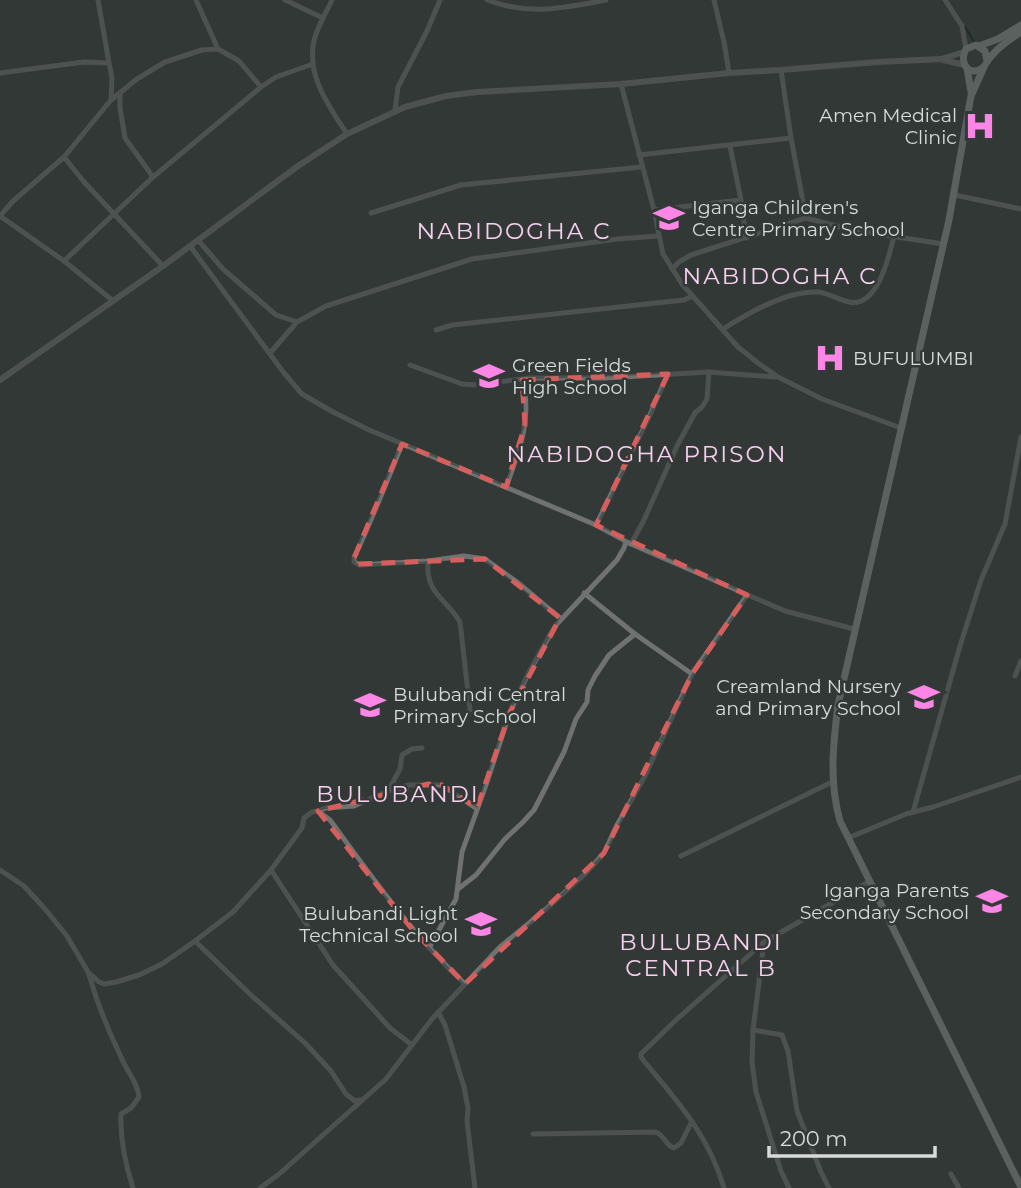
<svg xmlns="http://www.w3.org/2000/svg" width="1021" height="1188" font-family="Montserrat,sans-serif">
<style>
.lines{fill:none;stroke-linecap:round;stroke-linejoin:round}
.stream{stroke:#041f18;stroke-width:2}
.minor{stroke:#6f7271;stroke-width:5}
.tertiary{stroke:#6f7271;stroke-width:6}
.secondary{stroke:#8e9391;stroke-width:7}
.marked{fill:none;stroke:#d65e5d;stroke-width:5;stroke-dasharray:14 9;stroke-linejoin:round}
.labels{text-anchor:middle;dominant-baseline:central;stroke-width:5;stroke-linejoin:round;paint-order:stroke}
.poi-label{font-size:19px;fill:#d7dbd9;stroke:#323936;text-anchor:end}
.quarter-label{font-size:23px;letter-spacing:2px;fill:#f8d0ee;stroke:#323936}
</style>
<rect width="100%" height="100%" fill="#323936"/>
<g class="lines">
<polyline class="stream" points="965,27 975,43"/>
<g class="minor">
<polyline points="98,0 109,63"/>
<polyline points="196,0 218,49"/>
<polyline points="285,0 323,18"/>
<path d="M332,0C327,11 320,22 316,34C303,71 328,105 347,134"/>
<path d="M487,0C529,16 563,8 606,0"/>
<polyline points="714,0 724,42 729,73"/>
<polyline points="945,0 962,26 966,49"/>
<polyline points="781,70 791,138 806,218"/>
<polyline points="0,73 84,62 109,63 112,78 111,100"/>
<polyline points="621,84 654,210 663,254 682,284 738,347 758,363 778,377 822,399 901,428"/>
<polyline points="395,110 398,87 427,31 440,0"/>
<polyline points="730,146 741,200 746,238"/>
<polyline points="639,155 791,138"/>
<polyline points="64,157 84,182 163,266"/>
<polyline points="153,177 261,87"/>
<polyline points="955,195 1021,209"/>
<polyline points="654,210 741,200"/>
<polyline points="371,213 461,185 642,167"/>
<polyline points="0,216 12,202 64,157 111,100 137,79 165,62 202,50 218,49 239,61 261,87 276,77 313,64"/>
<polyline points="0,216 64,261 112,300"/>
<polyline points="198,240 223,269 276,315 297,322 326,306 472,259 617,239 658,236"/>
<polyline points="190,246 284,373 302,394 333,412 367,429 596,525 631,544 785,611 854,629"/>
<polyline points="64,261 153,177 125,138 120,108 120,93"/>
<polyline points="672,269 679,262 691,255 806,218 852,230 943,244"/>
<path d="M723,329C748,313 787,290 818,292C829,293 839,300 849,302C878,308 889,256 894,236"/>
<polyline points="436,330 452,325 684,300 692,296"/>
<polyline points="270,353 297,322"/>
<polyline points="410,365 462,384 476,385 530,378 605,378 709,372 775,377"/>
<path d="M402,444C387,482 371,521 354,558V562L360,565L428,561L464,556L485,559L517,582L561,619"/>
<path d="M506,487C519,452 533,417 522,380"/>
<polyline points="596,525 649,417 668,374"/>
<polyline points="631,544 643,522 678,444 695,413 702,407 707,399 709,372"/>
<path d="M428,561C425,594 447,599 460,622L470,710"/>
<polyline points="584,593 635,634 692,674"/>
<polyline points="1015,676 1021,661"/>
<polyline points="388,791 409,785 442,785 477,809"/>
<polyline points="318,811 326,808 354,806 388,791 400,769 402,755 412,749 422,748"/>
<polyline points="913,812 960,646 981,580 1005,524 1021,437"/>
<polyline points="848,838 906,814 933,807 1021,777"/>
<polyline points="681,856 832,782"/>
<path d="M0,870L24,886L45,909L67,936L88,972L99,982L104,984L116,982L139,975L162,964L195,941L233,912L271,870L302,828L304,818L312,812L318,811L330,820C372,877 413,936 465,984"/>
<polyline points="271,870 333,965 390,1028 412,1045"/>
<polyline points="458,889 476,875 505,839 523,822 534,810 564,752 576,719 587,702 588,690 595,676 609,655 635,634"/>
<polyline points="195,941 252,996 305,1043 331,1071 346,1094 355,1101 360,1100"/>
<polyline points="764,942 753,1030 752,1062 756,1092 781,1171 789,1188"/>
<polyline points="429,948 456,899 462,852 486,785 510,712 529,672 555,626 617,560 624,548 626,542"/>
<path d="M89,974C97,1003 108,1030 121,1057C126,1070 138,1083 139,1097L131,1108L121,1114C120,1140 125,1163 133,1188"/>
<polyline points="438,1012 445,1025 464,1087 468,1108 467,1121 475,1188"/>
<polyline points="753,1030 782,1035 788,1051 797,1111 821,1172 829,1188"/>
<path d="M533,1134L656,1132C664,1135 666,1146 674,1148L681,1143L692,1121"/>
<polyline points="951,1174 959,1188"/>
<polyline points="260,1188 278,1175 386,1079 432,1019 500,947 546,909 585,874 604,853 617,825 645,776 692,674 747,595"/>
<path d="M724,1188C709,1136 678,1102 644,1061L641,1057V1054L677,1019L764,942L870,881"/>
</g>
<g class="tertiary">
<polyline points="943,60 965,65"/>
<polyline points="0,380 163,266 298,166 347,134 405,107 446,96 477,92 621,84 729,73 781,70 878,62 941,59 964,52"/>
</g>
<g class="secondary">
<polyline points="979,46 998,39 1021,25"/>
<path d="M987,61L985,51L976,45L966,49C960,59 965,75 979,70C985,67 984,66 987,62C995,49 1009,40 1021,32"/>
<path d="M984,67L971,96L949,220L838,705C833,745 829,782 840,821L1021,1187"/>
<polyline points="967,68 971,92"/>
</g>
</g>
<path d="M0 0H1021V1188H0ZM668,374L596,525L747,595L692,674L604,853L465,984L412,929L318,811L428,784L442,785L477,808L510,712L560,618L485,559L357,564L354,558L402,444L506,487L525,425L522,380Z" fill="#323936" fill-opacity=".55" fill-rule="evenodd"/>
<path class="marked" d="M668,374L596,525L747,595L692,674L604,853L465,984L412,929L318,811L428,784L442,785L477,808L510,712L560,618L485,559L357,564L354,558L402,444L506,487L525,425L522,380Z"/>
<defs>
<g id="hospital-bare" transform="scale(2.415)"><path d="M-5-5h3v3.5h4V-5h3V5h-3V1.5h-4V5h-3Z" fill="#fb86e5" stroke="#323936" stroke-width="2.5" paint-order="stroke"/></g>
<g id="school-bare" transform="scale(2.415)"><path d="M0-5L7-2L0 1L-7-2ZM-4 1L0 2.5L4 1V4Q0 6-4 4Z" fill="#fb86e5" stroke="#323936" stroke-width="2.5" paint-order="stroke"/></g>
</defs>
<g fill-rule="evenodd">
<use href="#hospital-bare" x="980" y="126"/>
<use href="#school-bare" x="669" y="218"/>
<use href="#hospital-bare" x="830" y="358"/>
<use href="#school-bare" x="489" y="376"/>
<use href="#school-bare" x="924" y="697"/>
<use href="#school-bare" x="370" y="705"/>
<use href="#school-bare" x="992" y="901"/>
<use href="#school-bare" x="481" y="924"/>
</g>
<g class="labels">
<g class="poi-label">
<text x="957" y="115">Amen Medical<tspan x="957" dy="22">Clinic</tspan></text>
<text x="692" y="207" text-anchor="start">Iganga Children's<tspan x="692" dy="22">Centre Primary School</tspan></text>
<text x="853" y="358" text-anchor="start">BUFULUMBI</text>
<text x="512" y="365" text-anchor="start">Green Fields<tspan x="512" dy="22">High School</tspan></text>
<text x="901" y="686">Creamland Nursery<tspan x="901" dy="22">and Primary School</tspan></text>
<text x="393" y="694" text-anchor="start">Bulubandi Central<tspan x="393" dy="22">Primary School</tspan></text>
<text x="969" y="890">Iganga Parents<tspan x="969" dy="22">Secondary School</tspan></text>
<text x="458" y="913">Bulubandi Light<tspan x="458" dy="22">Technical School</tspan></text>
</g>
<g class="quarter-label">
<text x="514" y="231">NABIDOGHA C</text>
<text x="780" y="276">NABIDOGHA C</text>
<text x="647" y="454">NABIDOGHA PRISON</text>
<text x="398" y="794">BULUBANDI</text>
<text x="701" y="942">BULUBANDI<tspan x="701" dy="26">CENTRAL B</tspan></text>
</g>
</g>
<path d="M769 1146v10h166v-10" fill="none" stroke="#d7dbd9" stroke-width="3.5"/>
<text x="780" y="1146" font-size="21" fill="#d7dbd9" stroke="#323936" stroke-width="5" paint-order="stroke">200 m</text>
</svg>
